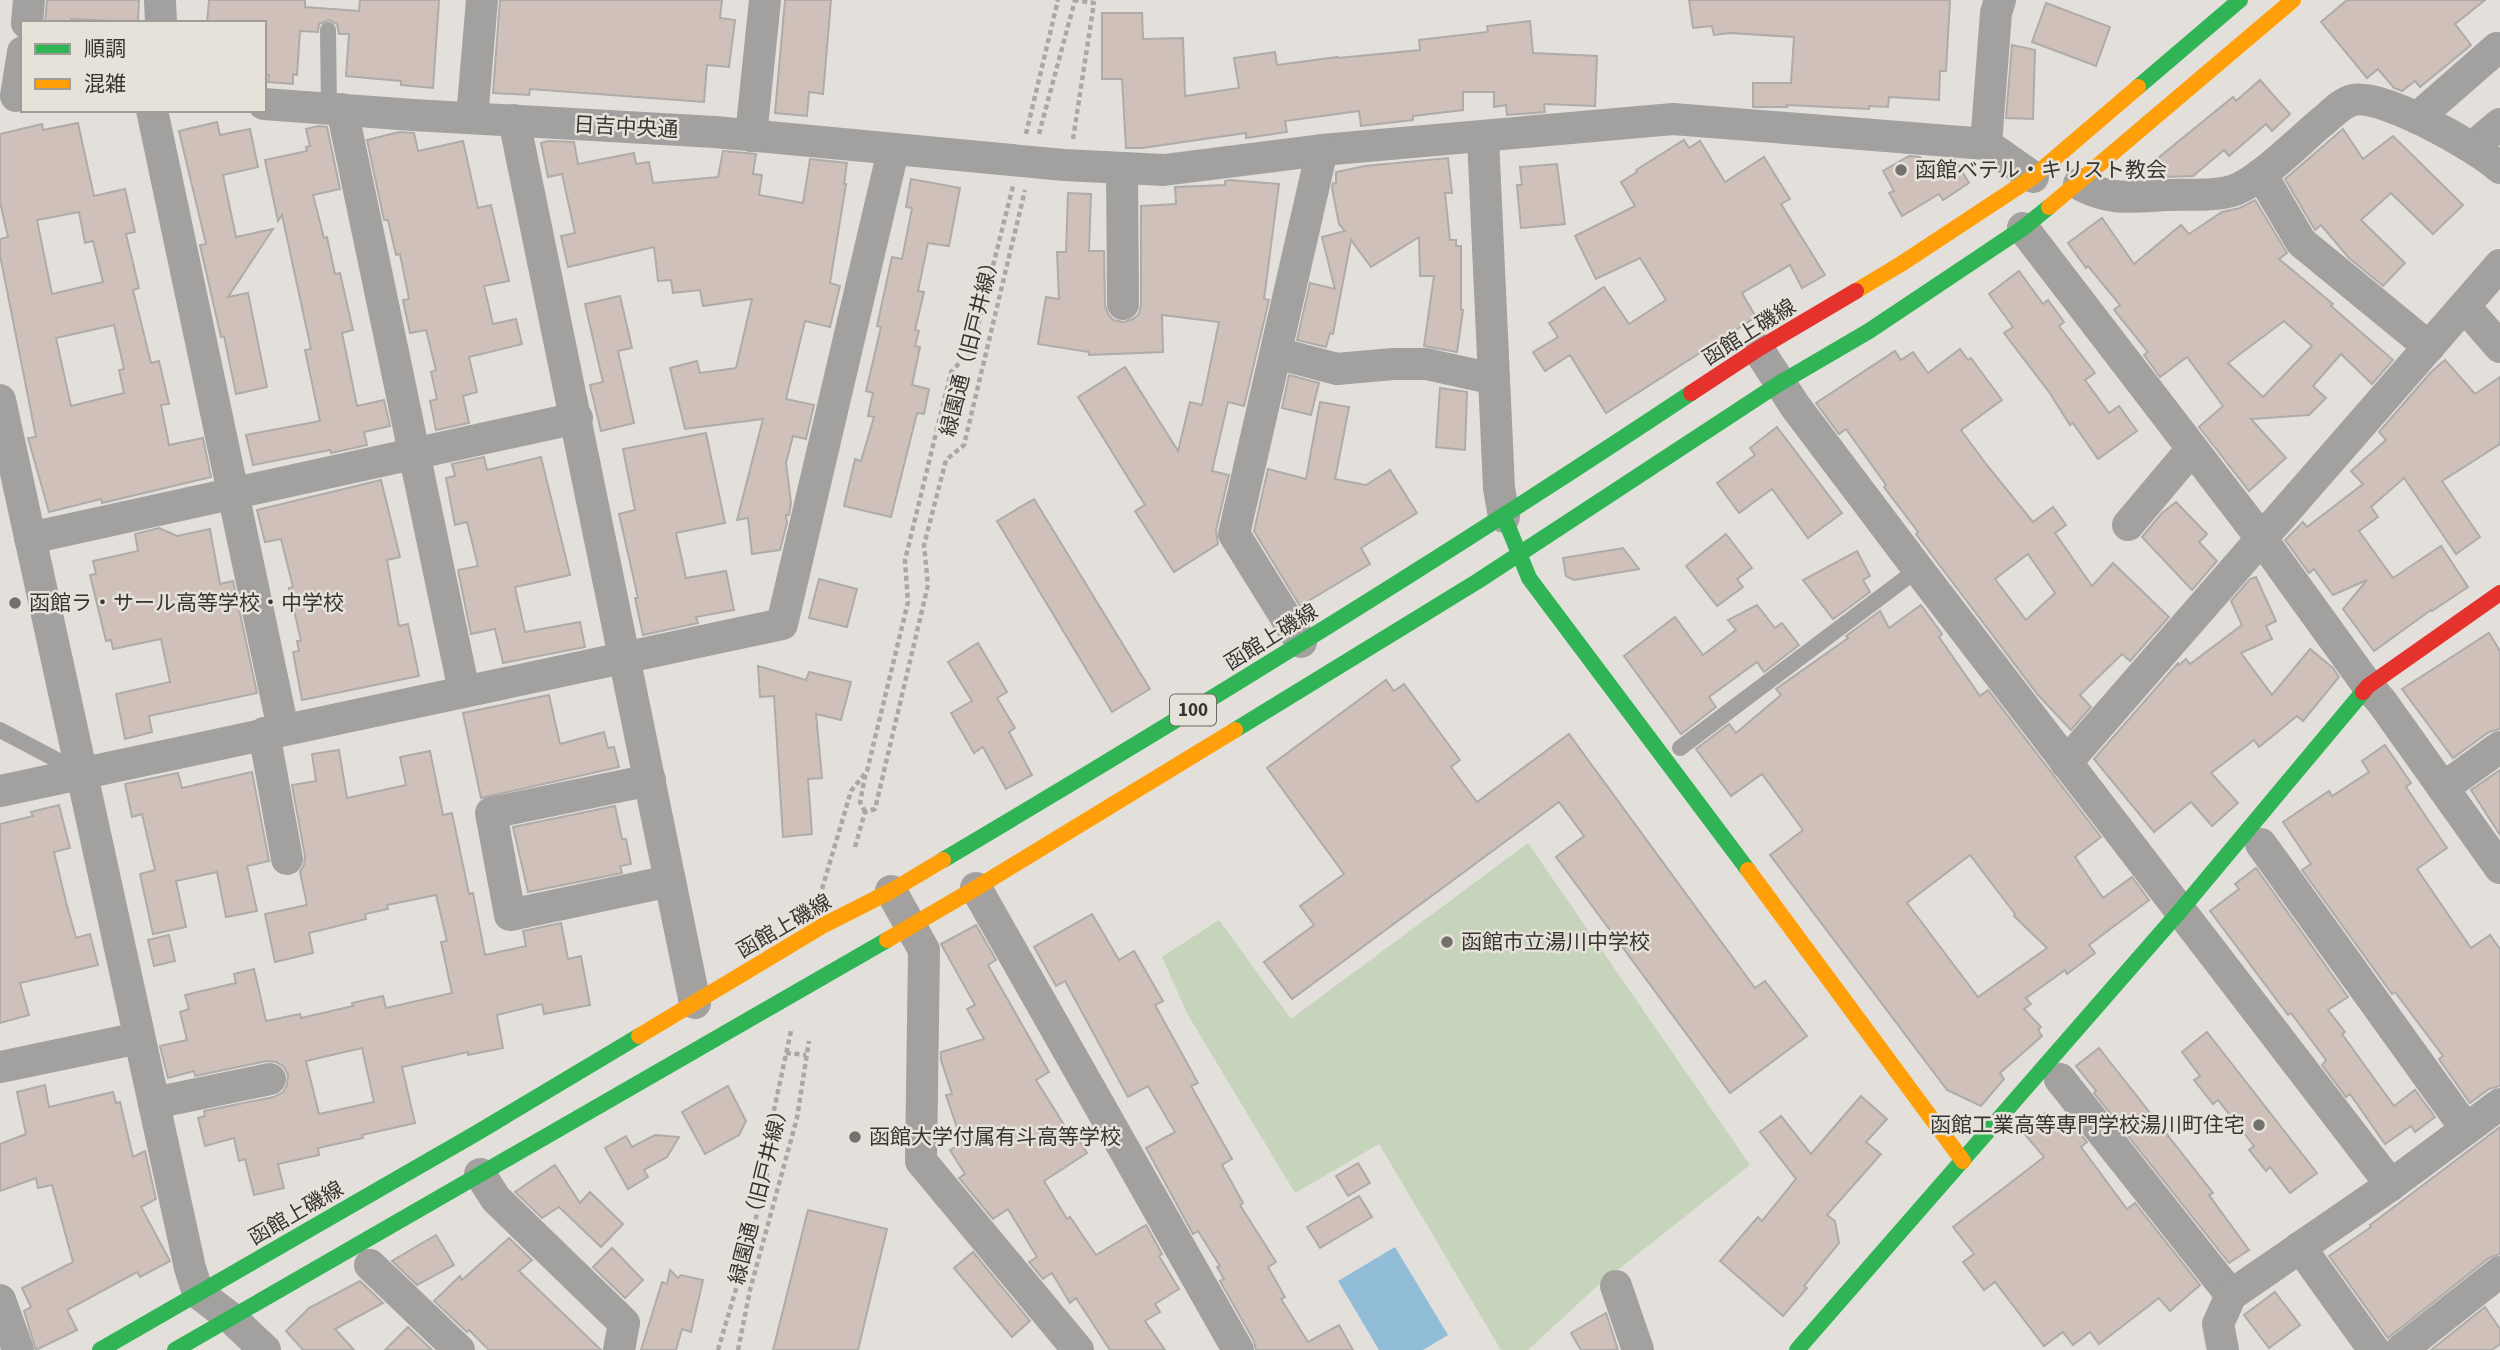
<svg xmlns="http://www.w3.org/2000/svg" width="2500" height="1350" font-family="'Source Sans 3','Noto Sans JP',sans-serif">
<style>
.green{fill:#c5d4bb}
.water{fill:#92bdd8}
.building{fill:#cfc1b9;stroke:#aeaba8;stroke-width:2;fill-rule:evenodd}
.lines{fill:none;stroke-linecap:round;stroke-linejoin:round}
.path{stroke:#a9a8a6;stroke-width:4.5;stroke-dasharray:5 3.5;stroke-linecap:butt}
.lane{stroke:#a2a1a0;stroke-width:16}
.street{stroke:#a2a1a0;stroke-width:32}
.fast{stroke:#30b455;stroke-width:16}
.slow{stroke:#ff9f0a;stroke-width:16}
.jam{stroke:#e5322d;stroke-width:16}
.poi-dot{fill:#73716e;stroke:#e6e1d9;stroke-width:2.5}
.labels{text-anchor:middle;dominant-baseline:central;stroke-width:5;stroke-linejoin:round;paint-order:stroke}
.shield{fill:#e6e1d9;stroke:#6c6964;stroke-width:2}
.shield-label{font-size:19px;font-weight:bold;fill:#373532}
.street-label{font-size:21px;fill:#373532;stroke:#e6e1d9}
.poi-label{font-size:21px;fill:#373532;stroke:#e6e1d9;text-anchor:start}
</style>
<rect width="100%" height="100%" fill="#e3e0dc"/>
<polygon class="green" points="1528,843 1750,1165 1595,1288 1528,1350 1501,1350 1379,1144 1295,1193 1188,1015 1162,957 1219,920 1291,1019"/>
<polygon class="water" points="1395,1247 1448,1335 1423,1350 1379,1350 1338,1281"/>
<g class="building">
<polygon points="47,0 139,0 138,22 71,19 71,23 45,23"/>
<polygon points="209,0 305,0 305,7 359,11 360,0 439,0 433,88 401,85 401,81 346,76 349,34 339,34 337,24 329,20 319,24 318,32 300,31 297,75 293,74 293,84 268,82 269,75 264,75 264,23 207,23"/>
<polygon points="500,0 722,0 720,18 735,20 729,67 707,65 704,102 530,89 529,95 493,93"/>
<polygon points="785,0 831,0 823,94 809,92 807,116 775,113"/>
<polygon points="1689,0 1950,0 1946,71 1940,71 1939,100 1889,97 1888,107 1869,106 1869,109 1787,105 1787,107 1753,107 1753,83 1791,83 1794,37 1730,33 1714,35 1712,26 1693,28"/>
<polygon points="2347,0 2485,0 2455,24 2471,45 2420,87 2415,81 2402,91 2394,88 2378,69 2367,78 2321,22"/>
<polygon points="2046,3 2110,27 2096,66 2032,42"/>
<polygon points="1102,13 1142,13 1143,39 1183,38 1185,96 1239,88 1234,58 1275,52 1277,65 1338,57 1338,58 1420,50 1419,40 1488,32 1487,26 1530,21 1533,53 1597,56 1595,106 1544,104 1545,112 1507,115 1506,105 1494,107 1494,92 1463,92 1463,110 1413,116 1413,120 1361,126 1359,111 1285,121 1287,132 1246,138 1246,133 1142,148 1126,148 1122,79 1102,79"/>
<polygon points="2012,45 2035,50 2033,119 2006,118"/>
<polygon points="2260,80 2290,114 2272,131 2266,124 2229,156 2224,150 2193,176 2164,177 2152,163 2233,97 2236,101"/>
<polygon points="217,122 220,135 250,129 258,167 223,175 236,237 273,229 228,297 248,293 267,387 236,394 224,336 221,337 200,245 206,244 179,131"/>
<path d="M78,123L94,196L125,189L135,232L126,234L139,288L133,290L151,363L159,361L169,404L161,405L169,445L203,438L211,477L102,503L101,499L49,512L28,438L36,437L0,255V239L8,237L0,202V134L42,124L43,130ZM79,212L85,243L93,241L103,282L52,294L37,220ZM114,325L124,369L119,370L124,393L71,406L56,338Z"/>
<polygon points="318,126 327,127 340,189 313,195 324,238 327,237 335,274 340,273 353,330 342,333 357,406 384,400 390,426 364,432 367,445 331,453 330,450 253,465 246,435 320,421 305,350 311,349 282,215 278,221 265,160 307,151 306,147 310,146 306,129"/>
<polygon points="2343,129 2363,159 2393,136 2463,205 2433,234 2391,193 2361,220 2405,263 2383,286 2349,258 2321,225 2315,230 2285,179"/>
<polygon points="399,132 414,133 418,151 463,141 478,208 491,205 509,281 484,286 493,324 516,319 522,344 469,357 477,392 463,396 469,423 436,430 430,401 437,399 431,372 436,370 426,330 410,333 403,300 409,299 400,254 396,255 388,220 384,220 367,140"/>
<polygon points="1684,140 1689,148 1700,141 1725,182 1764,157 1790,199 1781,204 1825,275 1802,288 1790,265 1742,293 1756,317 1606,413 1570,355 1545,371 1533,352 1558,337 1549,323 1604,287 1629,324 1666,300 1640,258 1596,279 1575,236 1635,206 1621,182 1637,172 1636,170"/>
<polygon points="548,141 574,142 578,164 634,153 636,164 649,162 653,183 718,177 723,151 756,154 753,174 762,175 759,195 803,203 810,159 847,163 844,184 846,184 830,283 840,286 830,327 805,321 786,399 814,405 806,439 793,436 786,463 791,503 789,515 786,515 787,523 780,550 752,554 748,518 737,520 763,419 685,429 670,368 697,361 700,373 736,368 752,299 703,306 700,290 673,293 671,280 658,281 654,247 568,267 561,236 575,233 562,174 548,177 541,143"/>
<polygon points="1909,156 1920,157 1931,175 1955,160 1969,183 1943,200 1939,194 1902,216 1889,193 1894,191 1883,171"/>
<polygon points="1448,158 1452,193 1445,193 1450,240 1456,240 1456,246 1461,246 1461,309 1463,310 1457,352 1424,346 1434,276 1420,276 1419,237 1371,267 1351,240 1333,334 1330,333 1326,347 1297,340 1310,283 1335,289 1322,237 1345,231 1339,224 1332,188 1333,183 1336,183 1336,172 1365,166"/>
<polygon points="1557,164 1565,224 1521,228 1517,185 1522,185 1520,167"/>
<polygon points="911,179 960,188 949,246 928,243 918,291 924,292 915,330 919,331 915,346 920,347 912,385 929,389 924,414 917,413 891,517 844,506 855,459 861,461 874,417 868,416 873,393 866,391 881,327 877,326 892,257 902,259 912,208 906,207"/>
<polygon points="1230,180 1279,184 1264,299 1269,300 1244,406 1228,402 1212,471 1229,475 1216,530 1218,544 1174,572 1135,511 1145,505 1078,397 1125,367 1178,451 1190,402 1202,405 1219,322 1162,315 1163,352 1089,355 1089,352 1038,344 1046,297 1059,299 1057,252 1066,252 1068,193 1091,194 1089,251 1104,251 1105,305 1108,314 1113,320 1124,322 1133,319 1139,314 1141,305 1141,206 1176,204 1175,187 1225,185 1225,181"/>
<path d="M2255,200L2287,253L2279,259L2333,304L2331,306L2393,360L2372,384L2341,354L2313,386L2326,398L2309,415L2251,419L2286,458L2249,491L2199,427L2223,406L2187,357L2160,377L2144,355L2148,352L2114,310L2120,305L2088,266L2086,268L2068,243L2102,218L2134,264L2181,225L2189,234L2222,212L2240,208ZM2284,321L2312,346L2263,397L2228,363Z"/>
<polygon points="2019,271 2043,304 2048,300 2064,322 2059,326 2095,373 2085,380 2109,413 2119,406 2137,431 2098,459 2073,423 2070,425 2049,392 2004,333 2013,327 1989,294"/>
<polygon points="620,296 632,348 618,351 634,423 601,431 590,385 603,382 585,304"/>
<path d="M1960,349L1968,360L1971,358L2002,400L1961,430L1986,464L2033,522L2053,507L2066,525L2055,533L2092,586L2113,563L2169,617L2130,661L2122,654L2080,695L2091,707L2071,730L2038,695L1953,583L1916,534L1918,532L1884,487L1886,485L1846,429L1839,434L1816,403L1895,351L1901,360L1913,352L1928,373ZM2028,554L2055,593L2026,620L1995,579Z"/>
<polygon points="2445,360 2475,394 2500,377 2500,444 2442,481 2480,537 2456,554 2404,478 2371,507 2378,517 2359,531 2393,578 2441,546 2468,587 2432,611 2431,610 2374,651 2343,609 2367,580 2333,595 2314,569 2309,573 2285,540 2303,522 2307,527 2363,484 2351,471 2386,440 2379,432 2431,372"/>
<polygon points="1289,375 1319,383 1311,415 1282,408"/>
<polygon points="1440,388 1467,392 1465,450 1436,447"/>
<polygon points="1320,402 1349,407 1335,479 1366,485 1390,470 1417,513 1361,548 1370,564 1300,606 1254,531 1268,469 1306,479"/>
<polygon points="1777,427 1842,513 1808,538 1772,489 1739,513 1717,483 1755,455 1750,448"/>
<polygon points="706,433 725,523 676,533 686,578 726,571 734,610 696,617 698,623 643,635 635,598 638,598 619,514 635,510 623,449"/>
<polygon points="484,457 487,470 541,457 570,575 515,587 525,632 580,622 585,647 503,663 495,629 471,634 458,570 478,566 467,522 455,525 446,478 455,476 452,464"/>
<polygon points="381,480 400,557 387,560 399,626 408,624 419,676 302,700 293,652 299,651 297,641 301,641 289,588 293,587 281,539 265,542 257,510"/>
<polygon points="1034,499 1150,689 1112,712 997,521"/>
<polygon points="2176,502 2207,534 2199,542 2217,561 2192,590 2142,537 2162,513"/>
<polygon points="159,528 177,536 210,529 220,584 233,581 257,693 149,716 152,732 125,739 116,694 170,682 161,639 113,649 111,640 106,641 90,575 96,574 93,561 138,551 135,534"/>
<polygon points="1726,534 1752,568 1737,579 1743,587 1717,606 1686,566"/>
<polygon points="1623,548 1639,569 1574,580 1566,576 1563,558"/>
<polygon points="1857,551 1870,576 1863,580 1870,592 1833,619 1803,580"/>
<polygon points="2256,577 2276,621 2266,626 2272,639 2241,653 2272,695 2310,649 2333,668 2339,677 2303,721 2297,716 2259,747 2254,740 2211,773 2238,803 2212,826 2191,802 2154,832 2094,759 2178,663 2179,665 2186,659 2190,664 2242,625 2231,601 2250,579"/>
<polygon points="819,579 857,589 847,627 809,618"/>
<polygon points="1757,605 1775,628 1782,623 1799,645 1764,672 1757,662 1709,697 1716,707 1681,734 1624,656 1675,617 1703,655 1736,630 1728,620"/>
<path d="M1921,605L1942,634L1939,637L1980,696L1988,690L2101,837L2075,857L2103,898L2132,877L2149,900L2089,945L2095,953L2067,974L2065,970L2026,998L2031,1004L2024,1009L2041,1027L2038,1030L2042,1036L2000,1073L2004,1079L1981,1106L1947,1090L1770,855L1803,830L1762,774L1731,796L1696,749L1729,724L1736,733L1781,695L1776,689L1848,638L1846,636L1880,611L1889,628ZM1970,855L2015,914L2014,916L2047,948L1978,997L1907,903Z"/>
<polygon points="2489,633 2500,651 2500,729 2489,732 2453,758 2402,689"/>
<polygon points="978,643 1007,692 997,698 1015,728 1009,732 1032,775 1006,789 983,747 974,753 951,713 972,701 948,662"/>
<polygon points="758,666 806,680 809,672 851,682 841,720 816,714 822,778 808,779 812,834 783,837 774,696 760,697"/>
<polygon points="1386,680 1394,691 1404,684 1460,760 1451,767 1477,802 1569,734 1755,988 1765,981 1807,1036 1730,1093 1556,857 1584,836 1559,802 1292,999 1264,962 1314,925 1300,906 1344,874 1267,768"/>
<polygon points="549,695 560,744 604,732 608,748 614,747 619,767 481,798 463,713"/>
<polygon points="2385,745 2411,783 2406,787 2447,848 2417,869 2471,948 2490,935 2500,949 2500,1086 2489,1089 2470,1103 2439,1059 2443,1056 2395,992 2392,994 2302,870 2311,864 2283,822 2329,791 2332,796 2369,772 2362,761"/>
<path d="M339,750L347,798L406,785L400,757L430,751L443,815L452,813L469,894L473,893L485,955L526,946L523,931L561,923L568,959L581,956L590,1005L544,1014L542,1004L497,1015L503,1048L468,1055V1052L402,1067L415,1123L362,1135L363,1138L318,1148L319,1155L278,1164L284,1188L254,1195L245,1159L239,1161L234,1138L205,1146L198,1118L205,1116L204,1111L274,1097L283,1092L287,1085L288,1075L284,1067L276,1062L267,1061L195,1076L194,1071L168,1078L160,1046L187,1040L180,1012L189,1009L185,995L236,983L234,974L254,969L266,1021L300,1014L301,1018L353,1006L352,1003L383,996L386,1008L452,993L441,942L447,941L436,895L387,905L388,909L365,914L366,919L309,933L313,953L275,962L265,914L307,905L300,872L304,865L305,856L292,785L316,781L312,754ZM362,1048L374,1102L319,1114L306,1061Z"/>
<polygon points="2500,770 2500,835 2471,790"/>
<polygon points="252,772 269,861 247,866 257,911 226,917 217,872 176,881 186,927 153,934 140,874 155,870 142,814 132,817 125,784 178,773 182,788"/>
<polygon points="59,805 70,848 54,852 66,902 76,938 90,934 98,965 20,983 29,1015 0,1023 0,824 33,816 31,812"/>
<polygon points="615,806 622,839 626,839 631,864 620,866 622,873 528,892 513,827"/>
<polygon points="2256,868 2348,997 2328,1010 2345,1032 2342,1034 2394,1106 2415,1090 2435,1117 2415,1132 2411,1126 2385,1144 2350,1094 2346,1097 2322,1065 2326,1060 2291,1013 2288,1015 2210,911 2239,889 2235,884"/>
<polygon points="1092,914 1119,960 1134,951 1163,1001 1155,1005 1198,1083 1191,1086 1232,1159 1222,1165 1243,1203 1240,1205 1276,1262 1268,1267 1285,1297 1281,1299 1308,1342 1339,1325 1353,1350 1256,1350 1254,1341 1220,1281 1224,1279 1217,1267 1220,1266 1198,1231 1193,1234 1146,1148 1175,1132 1148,1086 1128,1097 1065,981 1056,986 1034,947"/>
<polygon points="976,925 996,960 988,965 1049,1072 1036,1080 1071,1136 1075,1134 1087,1153 1044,1181 1067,1219 1070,1217 1096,1255 1146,1225 1162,1254 1159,1256 1179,1289 1155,1304 1160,1312 1145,1321 1165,1350 1110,1350 1076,1298 1070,1303 1052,1273 1043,1279 1029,1262 1037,1257 1008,1209 993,1219 959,1178 965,1174 950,1150 962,1143 946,1095 952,1094 941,1060 941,1052 984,1039 967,1009 975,1005 941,944"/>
<polygon points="169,935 175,961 154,966 148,940"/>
<polygon points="2207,1032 2317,1173 2290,1193 2270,1167 2266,1171 2249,1150 2254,1146 2218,1100 2213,1104 2194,1080 2200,1076 2182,1052"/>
<polygon points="2099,1048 2213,1193 2209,1195 2249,1250 2229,1263 2094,1093 2096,1091 2076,1066"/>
<polygon points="45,1085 49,1107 113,1092 116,1103 120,1102 133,1157 145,1151 156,1199 141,1207 170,1261 140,1277 137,1272 67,1310 77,1330 36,1350 24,1311 31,1307 22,1288 73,1262 52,1185 38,1188 36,1178 0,1191 0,1144 26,1134 17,1092"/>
<polygon points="728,1086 746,1121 739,1135 705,1154 682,1112"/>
<polygon points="1861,1096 1887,1119 1866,1142 1881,1154 1827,1215 1835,1221 1839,1243 1804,1286 1807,1288 1783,1316 1720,1261 1758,1217 1762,1221 1796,1179 1760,1132 1781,1116 1811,1154"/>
<polygon points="2045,1113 2055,1126 2066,1116 2087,1142 2081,1147 2127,1209 2135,1203 2200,1285 2170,1311 2159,1298 2099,1344 2090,1332 2073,1345 2063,1332 2044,1346 1995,1282 1984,1290 1963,1262 1974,1254 1953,1227 2044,1157 2023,1132"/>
<polygon points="2500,1127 2500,1254 2489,1258 2388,1338 2329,1256 2371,1227 2370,1225"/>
<polygon points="655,1135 679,1137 667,1157 644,1170 648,1177 628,1189 605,1148 626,1136 632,1147"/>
<polygon points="1358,1163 1370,1183 1348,1196 1336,1176"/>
<polygon points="555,1165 580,1203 590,1192 623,1224 601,1247 559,1207 542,1218 515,1192"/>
<polygon points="1359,1196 1372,1217 1320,1248 1307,1227"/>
<polygon points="808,1210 887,1229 858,1350 773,1350"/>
<polygon points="436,1235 454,1265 417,1285 392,1261"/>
<polygon points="509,1238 532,1260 519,1271 601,1350 489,1350 469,1330 467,1332 434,1301 460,1276 462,1280"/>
<polygon points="612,1248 643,1280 625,1298 593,1267"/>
<polygon points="973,1252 1030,1321 1012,1337 954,1268"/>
<polygon points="670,1270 678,1278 681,1275 703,1280 691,1332 682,1329 676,1350 641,1350 662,1282 667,1284"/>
<polygon points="360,1281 383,1303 335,1329 354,1350 303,1350 286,1331 309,1308"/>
<polygon points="2275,1292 2300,1325 2269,1348 2244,1315"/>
<polygon points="2485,1307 2500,1329 2500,1344 2492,1350 2431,1350"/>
<polygon points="1606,1313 1618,1350 1581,1350 1571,1333"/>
<polygon points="408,1327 432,1350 385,1350"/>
</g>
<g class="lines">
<g class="path">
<polyline points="1026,134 1058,0"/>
<polyline points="1039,134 1075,0"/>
<polyline points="1073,139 1094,3 1075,0"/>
<polyline points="865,812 860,802 866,772"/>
<polyline points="855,847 865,812 875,809 928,585 924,545 946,460 964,445 1025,190"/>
<polyline points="822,889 851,791 867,771 908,602 905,560 951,372 972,349 1013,186"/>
<polyline points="786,1053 806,1055"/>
<polyline points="718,1350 749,1245 767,1174 769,1133 791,1031"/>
<polyline points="738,1350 750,1290 797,1118 809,1041"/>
</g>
<g class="lane">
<polyline points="328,30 329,108"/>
<polyline points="0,730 78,771"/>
<polyline points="1680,748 1918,569"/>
</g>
<g class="street">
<polyline points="160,0 161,23"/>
<polyline points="27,23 29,0"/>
<polyline points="16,96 23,52"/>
<polyline points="264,104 413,115 715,132 1064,165 1164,170 1322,150 1673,119 1986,144 2033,177"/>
<polyline points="342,109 464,691"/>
<polyline points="152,110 283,729"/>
<polyline points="472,118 482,0"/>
<polyline points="2417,118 2497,48"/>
<polyline points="514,120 695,1003"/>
<polyline points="751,136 765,0"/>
<polyline points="1483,138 1499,488 1504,517"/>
<polyline points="1986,144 1996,13 2000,0"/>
<polyline points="2473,147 2500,124"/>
<polyline points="1122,168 1123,304"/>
<polyline points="2261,174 2301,242 2429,347"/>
<path d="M2079,184C2109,201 2132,197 2166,195C2188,194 2214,197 2235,190C2261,180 2300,140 2323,121C2332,114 2341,103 2353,100C2382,93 2477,147 2500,168"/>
<polyline points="2023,228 2261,538 2368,686 2382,702 2500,868"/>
<polyline points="2465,307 2500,347"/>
<polyline points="1758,349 1795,406 1918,569 2391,1185"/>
<polyline points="1276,353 1337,369 1393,364 1426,364 1494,379"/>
<polyline points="0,400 190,1268 198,1293 231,1318 265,1350"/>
<polyline points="2128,525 2192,449"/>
<polyline points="30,538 577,418"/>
<polyline points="1301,642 1234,534 1322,150"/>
<polyline points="264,733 287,859"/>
<polyline points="2066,763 2500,265"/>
<polyline points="650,780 491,813 510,915 670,881"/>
<polyline points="2443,788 2500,747"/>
<polyline points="0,791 782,624 893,151"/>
<polyline points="2261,844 2466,1129"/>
<polyline points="976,888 1238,1350"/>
<polyline points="891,891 924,950 921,1161 1078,1350"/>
<polyline points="0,1067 139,1038"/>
<polyline points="2060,1079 2231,1295"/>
<polyline points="154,1103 270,1079"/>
<polyline points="480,1174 496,1199 624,1323 619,1350"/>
<polyline points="2300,1247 2374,1350"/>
<polyline points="370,1265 459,1350"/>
<polyline points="1616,1286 1638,1350"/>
<polyline points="0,1300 18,1350"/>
<polyline points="2223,1350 2218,1324 2231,1295 2391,1185 2500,1104"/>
<polyline points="2401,1350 2500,1272"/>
</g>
<g class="fast">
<polyline points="2138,87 2240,0"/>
<polyline points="1507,524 1529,578 1748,870"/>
<polyline points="1235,730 1478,581 1780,383 1869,331 2023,228 2049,207"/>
<path d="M943,860C1196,710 1446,556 1691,393"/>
<polyline points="100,1350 475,1134 639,1036"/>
<polyline points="175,1350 887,940"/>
<polyline points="1797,1350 2180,911 2363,692"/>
</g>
<g class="slow">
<polyline points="2049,207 2293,0"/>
<polyline points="1856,291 1901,264 2033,177 2138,87"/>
<polyline points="1748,870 1963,1161"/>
<polyline points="887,940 976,888 1235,730"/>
<polyline points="639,1036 824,925 891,891 943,860"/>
</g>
<g class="jam">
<polyline points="1691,393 1758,349 1856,291"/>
<polyline points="2363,692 2368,686 2500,593"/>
</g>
</g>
<g class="poi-dot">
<circle cx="1901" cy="170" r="7"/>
<circle cx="15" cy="603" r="7"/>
<circle cx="1447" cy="942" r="7"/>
<circle cx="2259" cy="1125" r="7"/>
<circle cx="855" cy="1137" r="7"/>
</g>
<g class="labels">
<rect class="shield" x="1170" y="694.5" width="46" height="31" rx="5"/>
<g class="shield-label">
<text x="1193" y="710">100</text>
</g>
<g class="street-label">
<text transform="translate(626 127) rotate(3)">日吉中央通</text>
<text transform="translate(1749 332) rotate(-32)">函館上磯線</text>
<text transform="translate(970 344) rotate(-76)">緑園通（旧戸井線）</text>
<text transform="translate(1271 637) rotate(-32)">函館上磯線</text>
<text transform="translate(784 926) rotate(-30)">函館上磯線</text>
<text transform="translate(759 1192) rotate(-76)">緑園通（旧戸井線）</text>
<text transform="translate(296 1213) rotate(-30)">函館上磯線</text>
</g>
<g class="poi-label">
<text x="1915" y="170">函館ベテル・キリスト教会</text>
<text x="29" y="603">函館ラ・サール高等学校・中学校</text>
<text x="1461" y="942">函館市立湯川中学校</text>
<text x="2245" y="1125" text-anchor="end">函館工業高等専門学校湯川町住宅</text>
<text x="869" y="1137">函館大学付属有斗高等学校</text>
</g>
</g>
<rect x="21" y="21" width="245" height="91" fill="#e6e1d9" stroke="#a09c96" stroke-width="2"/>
<rect x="35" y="44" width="35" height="10" fill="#30b455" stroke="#a09c96" stroke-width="2"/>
<text x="84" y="56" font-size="21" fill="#373532">順調</text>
<rect x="35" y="79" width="35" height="10" fill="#ff9f0a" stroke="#a09c96" stroke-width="2"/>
<text x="84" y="91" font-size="21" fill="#373532">混雑</text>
</svg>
